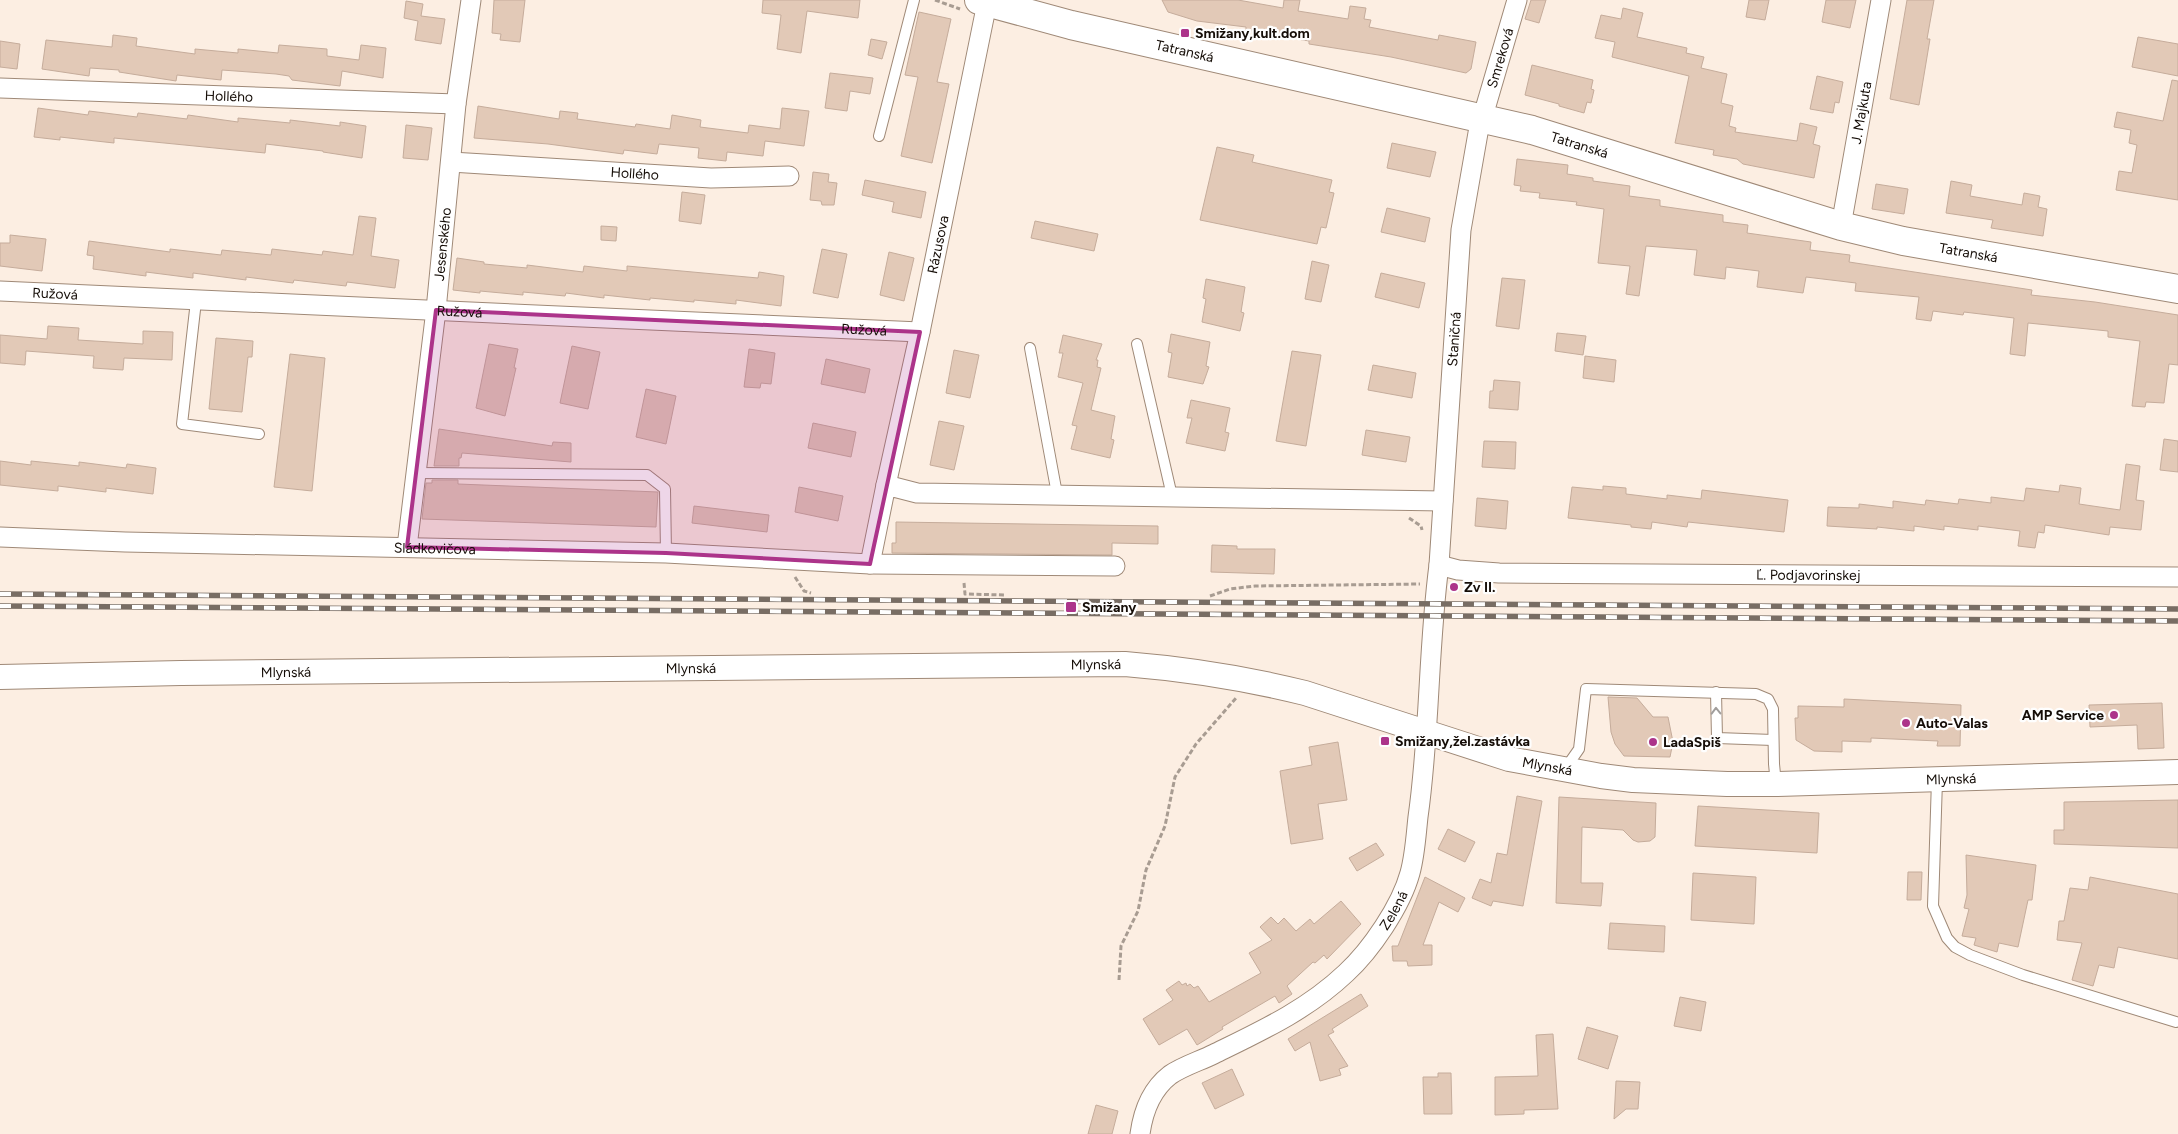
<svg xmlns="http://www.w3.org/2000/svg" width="2178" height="1134" font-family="Figtree,sans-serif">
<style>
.building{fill:#e2c9b7;stroke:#c5ac9b}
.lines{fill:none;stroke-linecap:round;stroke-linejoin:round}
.service-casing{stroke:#9f8977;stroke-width:12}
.minor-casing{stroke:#9f8977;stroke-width:21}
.tertiary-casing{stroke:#9f8977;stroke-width:26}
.secondary-casing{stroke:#9f8977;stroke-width:30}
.path{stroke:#a89c92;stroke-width:3;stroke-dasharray:5 2.5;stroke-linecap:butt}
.service{stroke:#fff;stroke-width:10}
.minor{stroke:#fff;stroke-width:19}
.tertiary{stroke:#fff;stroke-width:24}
.secondary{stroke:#fff;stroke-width:28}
.rail-casing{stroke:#786d64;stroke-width:5.5}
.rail{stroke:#fefefe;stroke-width:4;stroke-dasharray:11;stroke-linecap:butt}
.oneway{stroke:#a19e9c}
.marked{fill:#ac348a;fill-opacity:0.2;stroke:#ac348a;stroke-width:4;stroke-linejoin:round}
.poi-dot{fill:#ac348a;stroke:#fefefe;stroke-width:2}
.labels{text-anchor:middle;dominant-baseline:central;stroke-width:4.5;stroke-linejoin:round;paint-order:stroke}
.poi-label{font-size:14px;font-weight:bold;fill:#150d07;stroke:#fefefe;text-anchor:start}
.street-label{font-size:14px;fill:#150d07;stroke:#fefefe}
</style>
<rect width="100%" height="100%" fill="#fceee2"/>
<g class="building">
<polygon points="494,0 525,0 520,42 500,40 501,34 492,33"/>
<polygon points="763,0 860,0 858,18 807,11 801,53 777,49 781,15 762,13"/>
<polygon points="1162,0 1238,0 1283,8 1284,0 1300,0 1298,11 1348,19 1350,6 1366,8 1364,19 1371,20 1369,27 1438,40 1439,35 1476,42 1471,69 1466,73 1391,57 1309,44 1309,41 1246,30 1246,27 1197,21 1168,12"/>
<polygon points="1531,0 1546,0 1539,23 1525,19"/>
<polygon points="1749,0 1769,0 1765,20 1746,17"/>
<polygon points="1826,0 1856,0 1850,28 1822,22"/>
<polygon points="1907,0 1934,0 1927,39 1930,39 1919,105 1890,99"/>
<polygon points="406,1 423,4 421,16 445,19 441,44 415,40 418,21 404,18"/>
<polygon points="1623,8 1643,13 1637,37 1687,48 1686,53 1704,57 1701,68 1727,74 1721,103 1733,106 1729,126 1736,128 1735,132 1797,141 1800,123 1817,127 1813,144 1820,146 1814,178 1743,164 1737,159 1713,155 1714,150 1675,143 1689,76 1612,57 1615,42 1595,38 1601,15 1621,19"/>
<polygon points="919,12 951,19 937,82 949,84 932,163 901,156 918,77 905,75"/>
<polygon points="113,35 137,38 136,46 195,54 195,49 238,53 238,49 278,53 279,45 327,49 327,56 359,60 361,45 386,48 383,78 342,71 340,86 292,80 289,76 276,74 222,70 221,80 177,75 176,81 119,72 119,70 90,68 89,76 42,69 46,40 112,47"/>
<polygon points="2138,37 2178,44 2178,76 2132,67"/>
<polygon points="871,39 887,42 882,59 868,55"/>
<polygon points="0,41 20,44 17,69 0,67"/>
<polygon points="1532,65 1593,80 1591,89 1594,90 1591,103 1587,102 1584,113 1559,106 1559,104 1525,95"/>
<polygon points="830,73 873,78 870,94 850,91 847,111 825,108"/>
<polygon points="1817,76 1843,82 1839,103 1835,102 1833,113 1810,109"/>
<polygon points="2172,80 2178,81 2178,200 2116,190 2119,171 2132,173 2137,145 2129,143 2131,130 2114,127 2117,112 2163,121"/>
<polygon points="478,106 559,119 560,111 578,113 577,119 635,127 636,124 670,129 672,115 701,120 700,127 748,133 749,125 780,129 782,108 809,111 804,146 765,141 763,156 727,152 726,161 698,158 699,148 659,144 657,154 624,150 623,154 548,144 474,138"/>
<polygon points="38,108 88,115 89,111 137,117 138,113 187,119 188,115 238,122 238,118 290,123 290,120 340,126 340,122 366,126 362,158 323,152 323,151 266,144 265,153 114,138 114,143 60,137 60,140 34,137"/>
<polygon points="406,125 432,128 428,160 403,158"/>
<polygon points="1392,143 1436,152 1430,177 1387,168"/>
<polygon points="1217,147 1254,155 1252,162 1332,180 1329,192 1334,193 1326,228 1321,227 1317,244 1200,220"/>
<polygon points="1517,159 1568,165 1567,174 1593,178 1593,181 1630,186 1629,196 1660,200 1660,206 1723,215 1723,222 1748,225 1747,233 1811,242 1810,250 1850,255 1849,262 2032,290 2031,295 2095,302 2178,315 2178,365 2169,364 2164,403 2146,402 2145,407 2132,406 2140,341 2108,337 2108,331 2028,323 2025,356 2010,354 2014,318 1964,312 1963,315 1933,311 1931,321 1916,319 1919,297 1855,291 1856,283 1806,277 1803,293 1757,287 1759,271 1726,267 1725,279 1694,275 1697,250 1646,246 1639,296 1626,294 1630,266 1598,263 1604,209 1576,205 1577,202 1539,198 1540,193 1520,191 1521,186 1514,185"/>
<polygon points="813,172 829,174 828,182 837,183 834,205 822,205 821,201 810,200"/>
<polygon points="865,180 926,192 921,218 892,212 894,202 862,195"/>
<polygon points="1951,181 1972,185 1970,196 2022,205 2024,193 2040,196 2038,207 2047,209 2043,236 1991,228 1993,220 1946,213"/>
<polygon points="1876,184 1908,189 1904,214 1872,209"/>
<polygon points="682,192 705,195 701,224 679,221"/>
<polygon points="1387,208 1430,218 1425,242 1381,232"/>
<polygon points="359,216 376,218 371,256 399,260 395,288 347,282 346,286 294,280 293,283 246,277 246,280 193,273 193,278 146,272 146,276 93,269 94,256 87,255 89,241 170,252 170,249 221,255 222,250 271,255 272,249 322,255 323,251 353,255"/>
<polygon points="1035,221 1098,234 1094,251 1031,238"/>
<polygon points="601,226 617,227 616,241 601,240"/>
<polygon points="10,235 46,239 42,271 0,266 0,243 10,243"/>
<polygon points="822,249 847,254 838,298 813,293"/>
<polygon points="889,252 914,258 904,301 880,295"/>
<polygon points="457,258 484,262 484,264 527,268 527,265 583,272 584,266 627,271 627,266 758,278 759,272 784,276 781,306 736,300 736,304 694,300 694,302 650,298 650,300 604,295 604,298 566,293 565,296 523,292 523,295 480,291 480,293 453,290"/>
<polygon points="1312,261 1329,265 1321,302 1305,299"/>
<polygon points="1381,273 1425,283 1419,308 1375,297"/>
<polygon points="1502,278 1525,280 1519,329 1496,326"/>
<polygon points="1206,279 1245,287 1241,312 1244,313 1240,331 1202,322 1206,299 1203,298"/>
<polygon points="48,326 79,328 78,340 143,344 143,331 173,332 172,360 124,358 123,370 93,368 94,356 26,351 25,365 0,363 0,335 47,339"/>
<polygon points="1557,333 1586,336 1583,355 1555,351"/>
<polygon points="1171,334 1210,342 1206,366 1209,367 1203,384 1168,377 1172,353 1168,352"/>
<polygon points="1063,335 1102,344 1096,360 1098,360 1097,367 1101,368 1091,410 1115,416 1111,439 1114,440 1110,458 1071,449 1077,426 1072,425 1083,383 1058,377 1063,353 1059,353"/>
<polygon points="216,338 253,341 252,357 248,357 242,412 209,409"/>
<polygon points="489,344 518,349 514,368 516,368 505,416 476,408"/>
<polygon points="572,346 600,352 588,409 560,403"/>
<polygon points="749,349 775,353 771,384 761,383 760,388 744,387"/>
<polygon points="954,350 979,355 970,398 946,393"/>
<polygon points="1292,351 1321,355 1306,446 1276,441"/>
<polygon points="290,354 325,358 312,491 274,487"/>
<polygon points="1585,356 1616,360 1614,382 1583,378"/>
<polygon points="826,359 870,369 865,393 821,384"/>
<polygon points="1373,365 1416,373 1412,398 1368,390"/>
<polygon points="1494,380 1520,382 1518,410 1489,408 1490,391 1493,391"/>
<polygon points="646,389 676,396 666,444 636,437"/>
<polygon points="1191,400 1230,408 1225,432 1229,433 1225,451 1186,443 1192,418 1187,418"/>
<polygon points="939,421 964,426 954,470 930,465"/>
<polygon points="813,423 856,432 851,457 808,448"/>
<polygon points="439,429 552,446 553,442 571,443 571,462 462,453 461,458 459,458 459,466 434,466"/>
<polygon points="1366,430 1410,437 1406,462 1362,455"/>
<polygon points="2164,439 2178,441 2178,472 2160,470"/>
<polygon points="1484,441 1516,442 1515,469 1482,467"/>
<polygon points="0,461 31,465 31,461 79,466 79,462 126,468 127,464 156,468 153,494 106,488 106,492 58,486 58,491 0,485"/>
<polygon points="2126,464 2140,466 2136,500 2144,501 2141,530 2110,527 2109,535 2045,525 2044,533 2038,532 2035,548 2018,546 2020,531 1978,526 1978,530 1944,526 1944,530 1914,526 1914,531 1877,527 1877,529 1827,526 1828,507 1859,508 1859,504 1893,508 1893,501 1925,505 1926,500 1958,504 1959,499 1991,503 1991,497 2024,501 2026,488 2059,492 2060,485 2081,488 2079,504 2120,510"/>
<polygon points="432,480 458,480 458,484 658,492 656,527 422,519 426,483 432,483"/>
<polygon points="1603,486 1626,488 1626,494 1667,499 1667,495 1701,499 1702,490 1788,500 1784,532 1688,522 1687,527 1652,522 1651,529 1631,527 1631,525 1568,518 1572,487 1603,490"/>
<polygon points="799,487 843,496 838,521 795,512"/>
<polygon points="1477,498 1508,501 1506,529 1475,526"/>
<polygon points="694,506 769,515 767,532 692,523"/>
<polygon points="896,522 1158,526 1158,544 1112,543 1112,555 892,553 892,543 896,543"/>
<polygon points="1212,545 1237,546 1237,549 1275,549 1274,574 1211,572"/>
<polygon points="1608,697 1637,698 1653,717 1668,717 1673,742 1670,757 1624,756 1615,744 1611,732"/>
<polygon points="1844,699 1961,705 1960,746 1937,746 1938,741 1871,738 1871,742 1842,741 1842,752 1814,751 1796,740 1795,718 1798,718 1798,706 1844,707"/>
<polygon points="2162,703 2164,748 2138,749 2137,725 2090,727 2089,705"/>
<polygon points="1338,742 1347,800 1318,804 1323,839 1291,844 1280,771 1312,765 1309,747"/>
<polygon points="1517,796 1542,801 1523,906 1493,901 1491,906 1472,898 1480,879 1491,883 1497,853 1507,855"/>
<polygon points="1559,797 1656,803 1655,837 1650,841 1638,842 1633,840 1623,830 1582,827 1581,883 1603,883 1601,906 1556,903"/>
<polygon points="2178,800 2178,848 2054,844 2054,830 2064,830 2064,802"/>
<polygon points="1698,806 1819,813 1817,853 1695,846"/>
<polygon points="1448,829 1475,842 1465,862 1438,849"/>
<polygon points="1376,843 1384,855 1357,871 1349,858"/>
<polygon points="1966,855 2036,865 2032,900 2028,900 2018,947 1999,943 1997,952 1974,945 1976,938 1962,936 1969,909 1964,908 1967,895"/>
<polygon points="1908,872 1922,872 1921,900 1907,900"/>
<polygon points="1693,873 1756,877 1754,924 1691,920"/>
<polygon points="1425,877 1465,898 1458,912 1439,902 1423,945 1432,945 1432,965 1408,966 1407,961 1393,961 1392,946 1398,946"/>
<polygon points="2090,877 2178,894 2178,959 2118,947 2114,968 2099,965 2093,986 2072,980 2082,943 2057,940 2059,921 2064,921 2070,888 2088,890"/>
<polygon points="1341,901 1361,924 1327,959 1324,955 1315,963 1313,962 1287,986 1292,994 1279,1003 1275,996 1222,1027 1223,1029 1197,1045 1187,1029 1159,1045 1143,1019 1173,1000 1166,990 1179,981 1182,985 1186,983 1187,986 1190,984 1194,988 1198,986 1209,1002 1261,973 1249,953 1272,940 1260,927 1271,917 1278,924 1284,918 1296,931 1310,919 1314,924"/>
<polygon points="1610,923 1665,926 1664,952 1608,949"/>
<polygon points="1361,994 1368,1006 1332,1029 1334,1032 1328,1035 1348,1066 1339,1069 1341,1075 1320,1081 1310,1042 1295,1051 1288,1039"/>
<polygon points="1680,997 1706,1002 1701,1031 1674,1026"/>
<polygon points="1587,1027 1618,1036 1608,1069 1578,1059"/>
<polygon points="1553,1034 1558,1109 1524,1110 1524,1114 1495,1115 1495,1077 1538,1076 1536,1035"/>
<polygon points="1232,1069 1244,1095 1215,1109 1202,1083"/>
<polygon points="1438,1073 1451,1073 1452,1114 1424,1114 1423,1077 1438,1077"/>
<polygon points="1616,1081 1640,1082 1639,1095 1638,1109 1626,1109 1614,1119"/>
<polygon points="1096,1105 1118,1111 1112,1134 1088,1134"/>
</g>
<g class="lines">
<g class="service-casing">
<g id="service">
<polyline points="879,136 914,0"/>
<polyline points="196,301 182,424 259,434"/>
<polyline points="1137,344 1172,496"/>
<polyline points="1030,348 1057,494"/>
<polyline points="416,473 647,475 665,489 666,553"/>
<polyline points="1716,692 1717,738 1773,740"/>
<polyline points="1565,769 1579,749 1586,689 1756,694 1768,699 1773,709 1774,764 1776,784"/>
<polyline points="1937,780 1933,906 1947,938 1955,947 1970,955 2023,975 2176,1022"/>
</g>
</g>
<g class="minor-casing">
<g id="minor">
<path id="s1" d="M0,88L456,104"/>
<path id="s2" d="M451,162L711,178L789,176"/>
<path id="s3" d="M1841,226L1881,0"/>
<path id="s4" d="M0,291L920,332"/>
<path id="s5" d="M886,485L920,332L987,3"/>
<path id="s6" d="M0,537L125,542L666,553L870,564L1115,566"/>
<path id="s7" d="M407,547L436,310L456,104L471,0"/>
<polyline points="870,564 886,485 917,493 1443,501"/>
<path id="s8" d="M1439,565L1458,570L1499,573L2178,577"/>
<path id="s9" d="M1140,1134C1143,1112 1152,1089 1170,1075C1183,1066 1200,1061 1214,1054C1261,1031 1307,1010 1346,973C1371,950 1401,906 1410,873C1415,855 1416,835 1418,817C1430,733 1428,648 1439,565L1461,230L1478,133L1517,0"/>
</g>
</g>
<g class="tertiary-casing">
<g id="tertiary">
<path id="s10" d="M0,677L181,673L1125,664C1186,669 1245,678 1305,693L1509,759L1601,776L1633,780L1727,784H1776L2178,772"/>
</g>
</g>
<g class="secondary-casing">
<g id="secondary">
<path id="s11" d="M979,0L1071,25L1532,130L1841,226L1903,241L2178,289"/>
</g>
</g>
<g class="path">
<polyline points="935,0 960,9"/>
<polyline points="1409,518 1421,526 1422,530"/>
<polyline points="795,577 804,591 811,593"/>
<polyline points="964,583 965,594 1005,595"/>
<polyline points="1210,596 1230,589 1255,586 1420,584"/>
<polyline points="1119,980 1121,946 1138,911 1146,870 1165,826 1175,777 1196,744 1236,698"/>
</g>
<use href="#service" class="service"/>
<use href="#minor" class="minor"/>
<use href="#tertiary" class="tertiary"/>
<use href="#secondary" class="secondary"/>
<g class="rail-casing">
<g id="rail">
<polyline points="0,594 2178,609"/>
<polyline points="0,606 2178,621"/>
</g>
</g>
<use href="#rail" class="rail"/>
</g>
<defs><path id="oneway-chevron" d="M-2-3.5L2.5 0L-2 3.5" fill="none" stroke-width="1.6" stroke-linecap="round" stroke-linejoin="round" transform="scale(1.25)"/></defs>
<use class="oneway" href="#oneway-chevron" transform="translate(1716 711) rotate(-91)"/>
<path class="marked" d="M436,310L920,332L870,564L666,553L407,547Z"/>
<g class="poi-dot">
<rect x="1180" y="28" width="10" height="10" rx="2.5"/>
<circle cx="1454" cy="587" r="5"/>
<rect x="1065" y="601" width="12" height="12" rx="2.5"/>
<circle cx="2114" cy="715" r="5"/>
<circle cx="1906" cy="723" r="5"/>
<rect x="1380" y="736" width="10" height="10" rx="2.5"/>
<circle cx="1653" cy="742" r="5"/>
</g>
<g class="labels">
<g class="poi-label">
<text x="1195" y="33">Smižany,kult.dom</text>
<text x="1464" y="587">Zv II.</text>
<text x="1082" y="607">Smižany</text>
<text x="2104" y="715" text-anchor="end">AMP Service</text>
<text x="1916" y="723">Auto-Valas</text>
<text x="1395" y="741">Smižany,žel.zastávka</text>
<text x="1663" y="742">LadaSpiš</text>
</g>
<g class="street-label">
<text stroke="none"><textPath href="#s11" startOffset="212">Tatranská</textPath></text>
<text stroke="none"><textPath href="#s9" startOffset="1214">Smreková</textPath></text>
<text stroke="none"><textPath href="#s1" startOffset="229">Hollého</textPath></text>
<text stroke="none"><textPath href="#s3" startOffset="115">J. Majkuta</textPath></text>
<text stroke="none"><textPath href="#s11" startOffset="618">Tatranská</textPath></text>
<text stroke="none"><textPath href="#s2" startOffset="184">Hollého</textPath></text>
<text stroke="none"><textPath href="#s7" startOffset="305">Jesenského</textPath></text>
<text stroke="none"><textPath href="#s5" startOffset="246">Rázusova</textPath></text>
<text stroke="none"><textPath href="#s11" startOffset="1022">Tatranská</textPath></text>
<text stroke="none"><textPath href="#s4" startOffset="55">Ružová</textPath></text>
<text stroke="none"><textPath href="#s4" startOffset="460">Ružová</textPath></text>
<text stroke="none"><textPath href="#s4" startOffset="865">Ružová</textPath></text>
<text stroke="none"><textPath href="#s9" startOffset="928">Staničná</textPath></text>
<text stroke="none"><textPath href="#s6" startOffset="435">Sládkovičova</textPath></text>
<text stroke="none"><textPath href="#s8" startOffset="370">Ľ. Podjavorinskej</textPath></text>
<text stroke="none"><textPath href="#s10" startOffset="1096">Mlynská</textPath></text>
<text stroke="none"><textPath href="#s10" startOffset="691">Mlynská</textPath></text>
<text stroke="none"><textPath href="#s10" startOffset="286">Mlynská</textPath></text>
<text stroke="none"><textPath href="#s10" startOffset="1561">Mlynská</textPath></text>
<text stroke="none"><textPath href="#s10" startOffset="1966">Mlynská</textPath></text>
<text stroke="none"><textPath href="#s9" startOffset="351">Zelená</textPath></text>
</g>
</g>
</svg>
